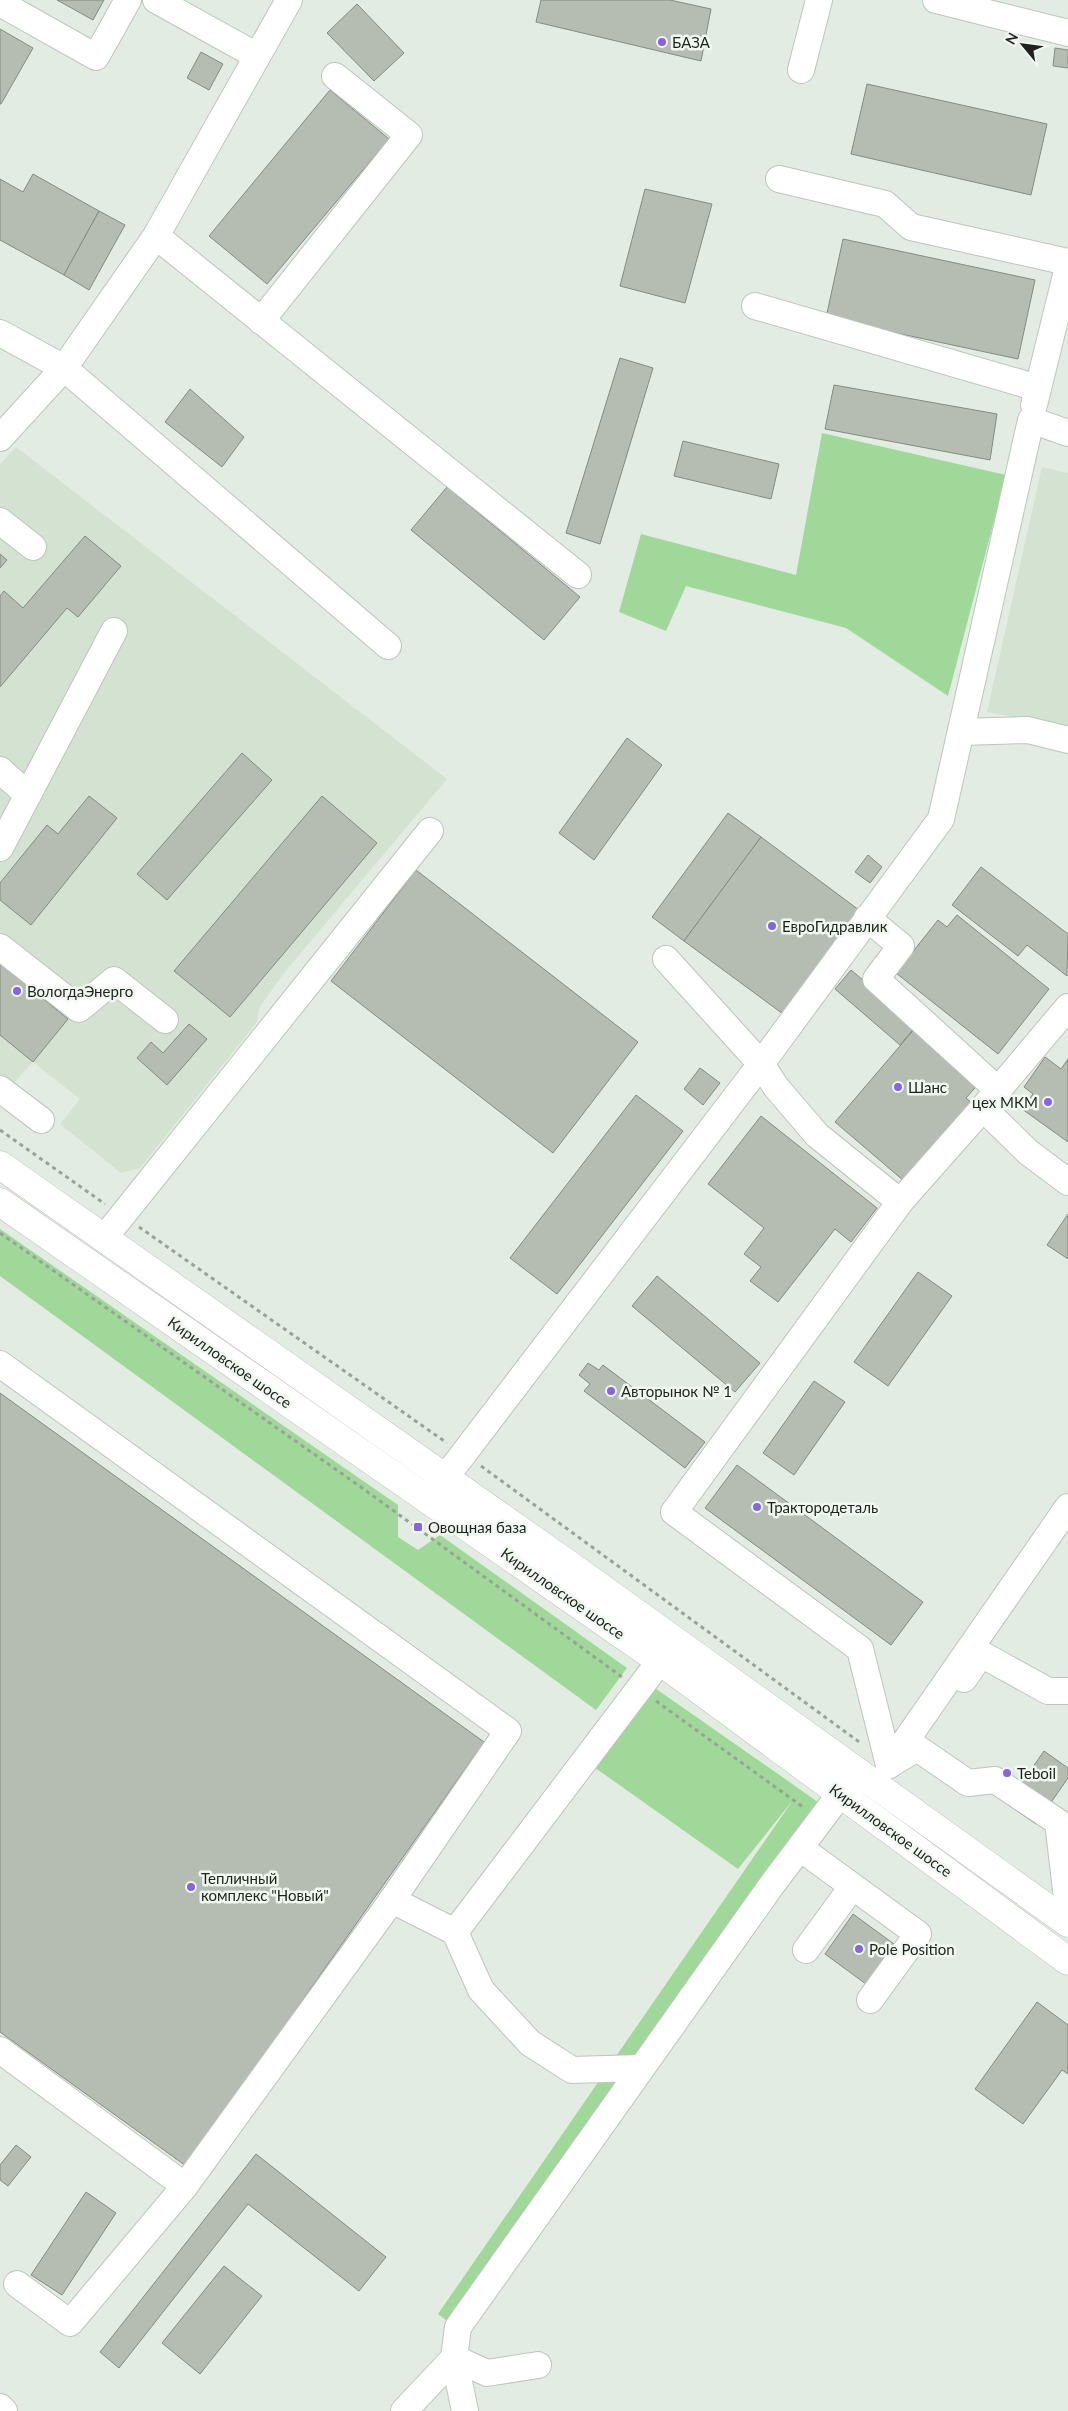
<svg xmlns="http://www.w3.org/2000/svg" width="1068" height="2411" font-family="Lato,sans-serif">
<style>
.built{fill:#d4e2d2}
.green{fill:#a0d89a}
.building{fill:#b5bdb3;stroke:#838b82}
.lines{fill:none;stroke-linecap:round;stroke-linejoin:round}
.minor-casing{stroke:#bcc5bb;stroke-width:28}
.major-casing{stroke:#bcc5bb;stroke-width:29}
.path{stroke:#9aa199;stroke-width:3;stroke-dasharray:4 4;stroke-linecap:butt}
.minor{stroke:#fff;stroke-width:26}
.major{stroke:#fff;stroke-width:28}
.poi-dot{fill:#8565e0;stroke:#f0f9ef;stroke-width:2}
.labels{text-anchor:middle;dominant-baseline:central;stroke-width:5;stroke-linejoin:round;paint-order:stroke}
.poi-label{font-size:15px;fill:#1e211d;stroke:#f0f9ef;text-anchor:start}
.street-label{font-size:15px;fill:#1e211d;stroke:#f0f9ef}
</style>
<rect width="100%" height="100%" fill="#e3ece2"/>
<g class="built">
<polygon points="16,447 447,779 284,973 259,1008 257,1022 140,1168 121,1173 60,1124 80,1099 33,1062 12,1085 0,1075 0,464"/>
<polygon points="1042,467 1068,473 1068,727 987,712"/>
</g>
<g class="green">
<polygon points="822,433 1006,475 948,696 846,628 686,586 666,631 619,612 641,534 796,575"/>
<polygon points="0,1229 398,1505 398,1537 418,1550 440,1535 627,1668 596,1710 0,1276"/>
<polygon points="652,1686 818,1802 450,2323 438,2314 793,1800 738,1869 591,1765"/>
</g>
<g class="building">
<polygon points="57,0 104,0 93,20"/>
<polygon points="541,0 670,0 711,9 701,61 536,22"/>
<polygon points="357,4 404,53 374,81 327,33"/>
<polygon points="0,29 33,48 1,104 0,104"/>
<polygon points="1055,48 1068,50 1068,68 1053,66"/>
<polygon points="201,52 223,64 209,90 187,78"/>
<polygon points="867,84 1047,124 1031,195 851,154"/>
<polygon points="330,90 389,139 267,284 209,236"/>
<polygon points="33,174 99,211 64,275 0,240 0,179 23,192"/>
<polygon points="645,189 712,204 685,303 620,286"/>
<polygon points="99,211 125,225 89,290 64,275"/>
<polygon points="843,239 1035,280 1018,359 826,318"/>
<polygon points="620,358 653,368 600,544 566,533"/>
<polygon points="834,385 997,414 990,460 825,429"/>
<polygon points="190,389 244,437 222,467 165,422"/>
<polygon points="683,441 779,464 771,499 674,476"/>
<polygon points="447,487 580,597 544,640 411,530"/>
<polygon points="85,536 121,566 78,617 67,608 0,687 0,596 4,591 23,608"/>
<polygon points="0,554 7,560 0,568"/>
<polygon points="627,738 662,765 594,860 559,833"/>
<polygon points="242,753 272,780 167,900 137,874"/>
<polygon points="89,796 117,818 31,925 0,900 0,883 47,825 58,834"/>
<polygon points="322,796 377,843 230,1017 174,971"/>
<polygon points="728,813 761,837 684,941 652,917"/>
<polygon points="761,837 859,910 783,1014 684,941"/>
<polygon points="868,855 882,867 870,883 855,872"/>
<polygon points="981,867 1068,934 1067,976 1027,945 1018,956 952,905"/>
<polygon points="416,870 638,1042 553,1153 331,981"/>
<polygon points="957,915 1049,989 998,1054 896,973 938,920 947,927"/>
<polygon points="0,963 68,1019 33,1062 0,1035"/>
<polygon points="851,970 917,1025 900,1045 835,989"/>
<polygon points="189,1024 207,1039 167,1085 137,1058 151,1042 163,1053"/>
<polygon points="917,1026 981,1081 966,1098 978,1108 911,1187 835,1122"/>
<polygon points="1045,1057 1061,1069 1068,1059 1068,1142 1022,1109 1033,1094 1024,1087"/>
<polygon points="700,1068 720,1083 703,1105 684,1089"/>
<polygon points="636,1095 683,1131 557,1294 510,1258"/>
<polygon points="761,1116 877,1208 851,1242 835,1229 778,1302 750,1281 761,1267 744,1254 764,1228 708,1184"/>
<polygon points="1068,1214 1068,1259 1047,1245"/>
<polygon points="918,1272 952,1296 888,1386 854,1362"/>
<polygon points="657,1276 760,1363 735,1392 632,1306"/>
<polygon points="588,1363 599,1370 603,1365 705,1442 685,1468 584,1391 590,1384 579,1375"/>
<polygon points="814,1381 845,1402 794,1475 763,1453"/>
<polygon points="0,1393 484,1742 186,2166 0,2032"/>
<polygon points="737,1465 923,1602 891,1645 705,1508"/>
<polygon points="1044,1751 1068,1768 1068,1778 1036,1824 1007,1804"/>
<polygon points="853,1914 894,1944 866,1984 825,1954"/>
<polygon points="1037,2002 1068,2025 1068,2074 1062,2070 1023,2124 975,2089"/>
<polygon points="16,2145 31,2157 8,2186 0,2180 0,2165"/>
<polygon points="256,2154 386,2257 359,2291 248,2204 119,2368 100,2352"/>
<polygon points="86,2192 116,2213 62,2295 31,2275"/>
<polygon points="224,2266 262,2296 200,2374 162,2343"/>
</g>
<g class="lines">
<g class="minor-casing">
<g id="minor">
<polyline points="156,0 257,56"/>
<polyline points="936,0 1068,33"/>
<polyline points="0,3 96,57 128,0"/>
<polyline points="801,70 819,0"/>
<polyline points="779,179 885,204 911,227 1068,262"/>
<polyline points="156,236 578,575"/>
<polyline points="755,306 1038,388"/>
<polyline points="261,321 409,135 335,76"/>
<polyline points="0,333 64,368 388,646"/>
<polyline points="1034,405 1068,267"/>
<polyline points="0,438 64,368 156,236 289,0"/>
<polyline points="0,521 33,547"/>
<polyline points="961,732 1028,730 1068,740"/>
<polyline points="0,770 28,795"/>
<polyline points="0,848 114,631"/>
<polyline points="867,918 901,946 876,979 998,1090"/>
<polyline points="0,947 79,1009 114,980 165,1020"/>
<polyline points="666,959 761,1064 776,1087 817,1135 900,1202"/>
<polyline points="0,1089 41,1120"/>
<polyline points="983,1108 1028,1152 1068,1182"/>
<polyline points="105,1237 430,831"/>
<polyline points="0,1364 508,1731 392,1900 185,2186 70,2323 17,2284"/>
<polyline points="432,1495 761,1064 941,819 1031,420 1068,433"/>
<polyline points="964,1679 981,1654 1048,1691 1068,1691"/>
<polyline points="892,1763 917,1748 968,1783 995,1780 1058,1822 1068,1907"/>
<polyline points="889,1765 860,1649 674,1512 900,1202 983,1108 1068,1007"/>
<polyline points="889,1765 1068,1507"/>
<polyline points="800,1848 918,1934 870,2000"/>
<polyline points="392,1900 455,1932 481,1990 530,2043 572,2070 641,2068"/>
<polyline points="455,1932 660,1661"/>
<polyline points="806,1950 852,1887"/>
<polyline points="0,2050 185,2186"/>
<polyline points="454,2358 465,2411"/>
<polyline points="538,2365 487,2373 454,2358 458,2327 771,1886 853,1777"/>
<polyline points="0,2407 4,2411"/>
<polyline points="404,2411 454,2358"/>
</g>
</g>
<g class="major-casing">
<g id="major">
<polyline points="0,1165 568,1564 1068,1923"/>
<polyline points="0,1202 660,1661 1068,1961"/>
</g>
</g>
<g class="path">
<polyline points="0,1130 105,1204"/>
<polyline points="139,1227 447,1443"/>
<polyline points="0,1233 365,1490 622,1677"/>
<polyline points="481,1466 862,1744"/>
<polyline points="656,1701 803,1807"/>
</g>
<use href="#minor" class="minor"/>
<use href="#major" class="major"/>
</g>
<g class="poi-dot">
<circle cx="662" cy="42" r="5"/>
<circle cx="772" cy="926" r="5"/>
<circle cx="17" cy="991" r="5"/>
<circle cx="898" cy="1087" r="5"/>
<circle cx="1048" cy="1102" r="5"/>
<circle cx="611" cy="1391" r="5"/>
<circle cx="757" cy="1507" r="5"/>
<rect x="413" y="1522" width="10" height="10" rx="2.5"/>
<circle cx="1007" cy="1773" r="5"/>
<circle cx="191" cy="1887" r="5"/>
<circle cx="859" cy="1949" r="5"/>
</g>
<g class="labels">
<g class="poi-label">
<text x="672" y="42">БАЗА</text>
<text x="782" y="926">ЕвроГидравлик</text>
<text x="27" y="991">ВологдаЭнерго</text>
<text x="908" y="1087">Шанс</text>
<text x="1038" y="1102" text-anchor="end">цех МКМ</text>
<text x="621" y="1391">Авторынок № 1</text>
<text x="767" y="1507">Трактородеталь</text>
<text x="428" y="1527">Овощная база</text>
<text x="1017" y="1773">Teboil</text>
<text x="201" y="1878">Тепличный<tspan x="201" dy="17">комплекс "Новый"</tspan></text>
<text x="869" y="1949">Pole Position</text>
</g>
<g class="street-label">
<text transform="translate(230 1362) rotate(35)">Кирилловское шоссе</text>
<text transform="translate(563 1593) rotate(35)">Кирилловское шоссе</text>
<text transform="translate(891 1830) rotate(36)">Кирилловское шоссе</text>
</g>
</g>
<g transform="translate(1023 45) rotate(299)" stroke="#f0f9ef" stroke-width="4" paint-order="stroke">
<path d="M0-4L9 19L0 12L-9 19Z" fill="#1e211d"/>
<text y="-8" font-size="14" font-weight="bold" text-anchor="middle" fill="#1e211d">N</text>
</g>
</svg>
